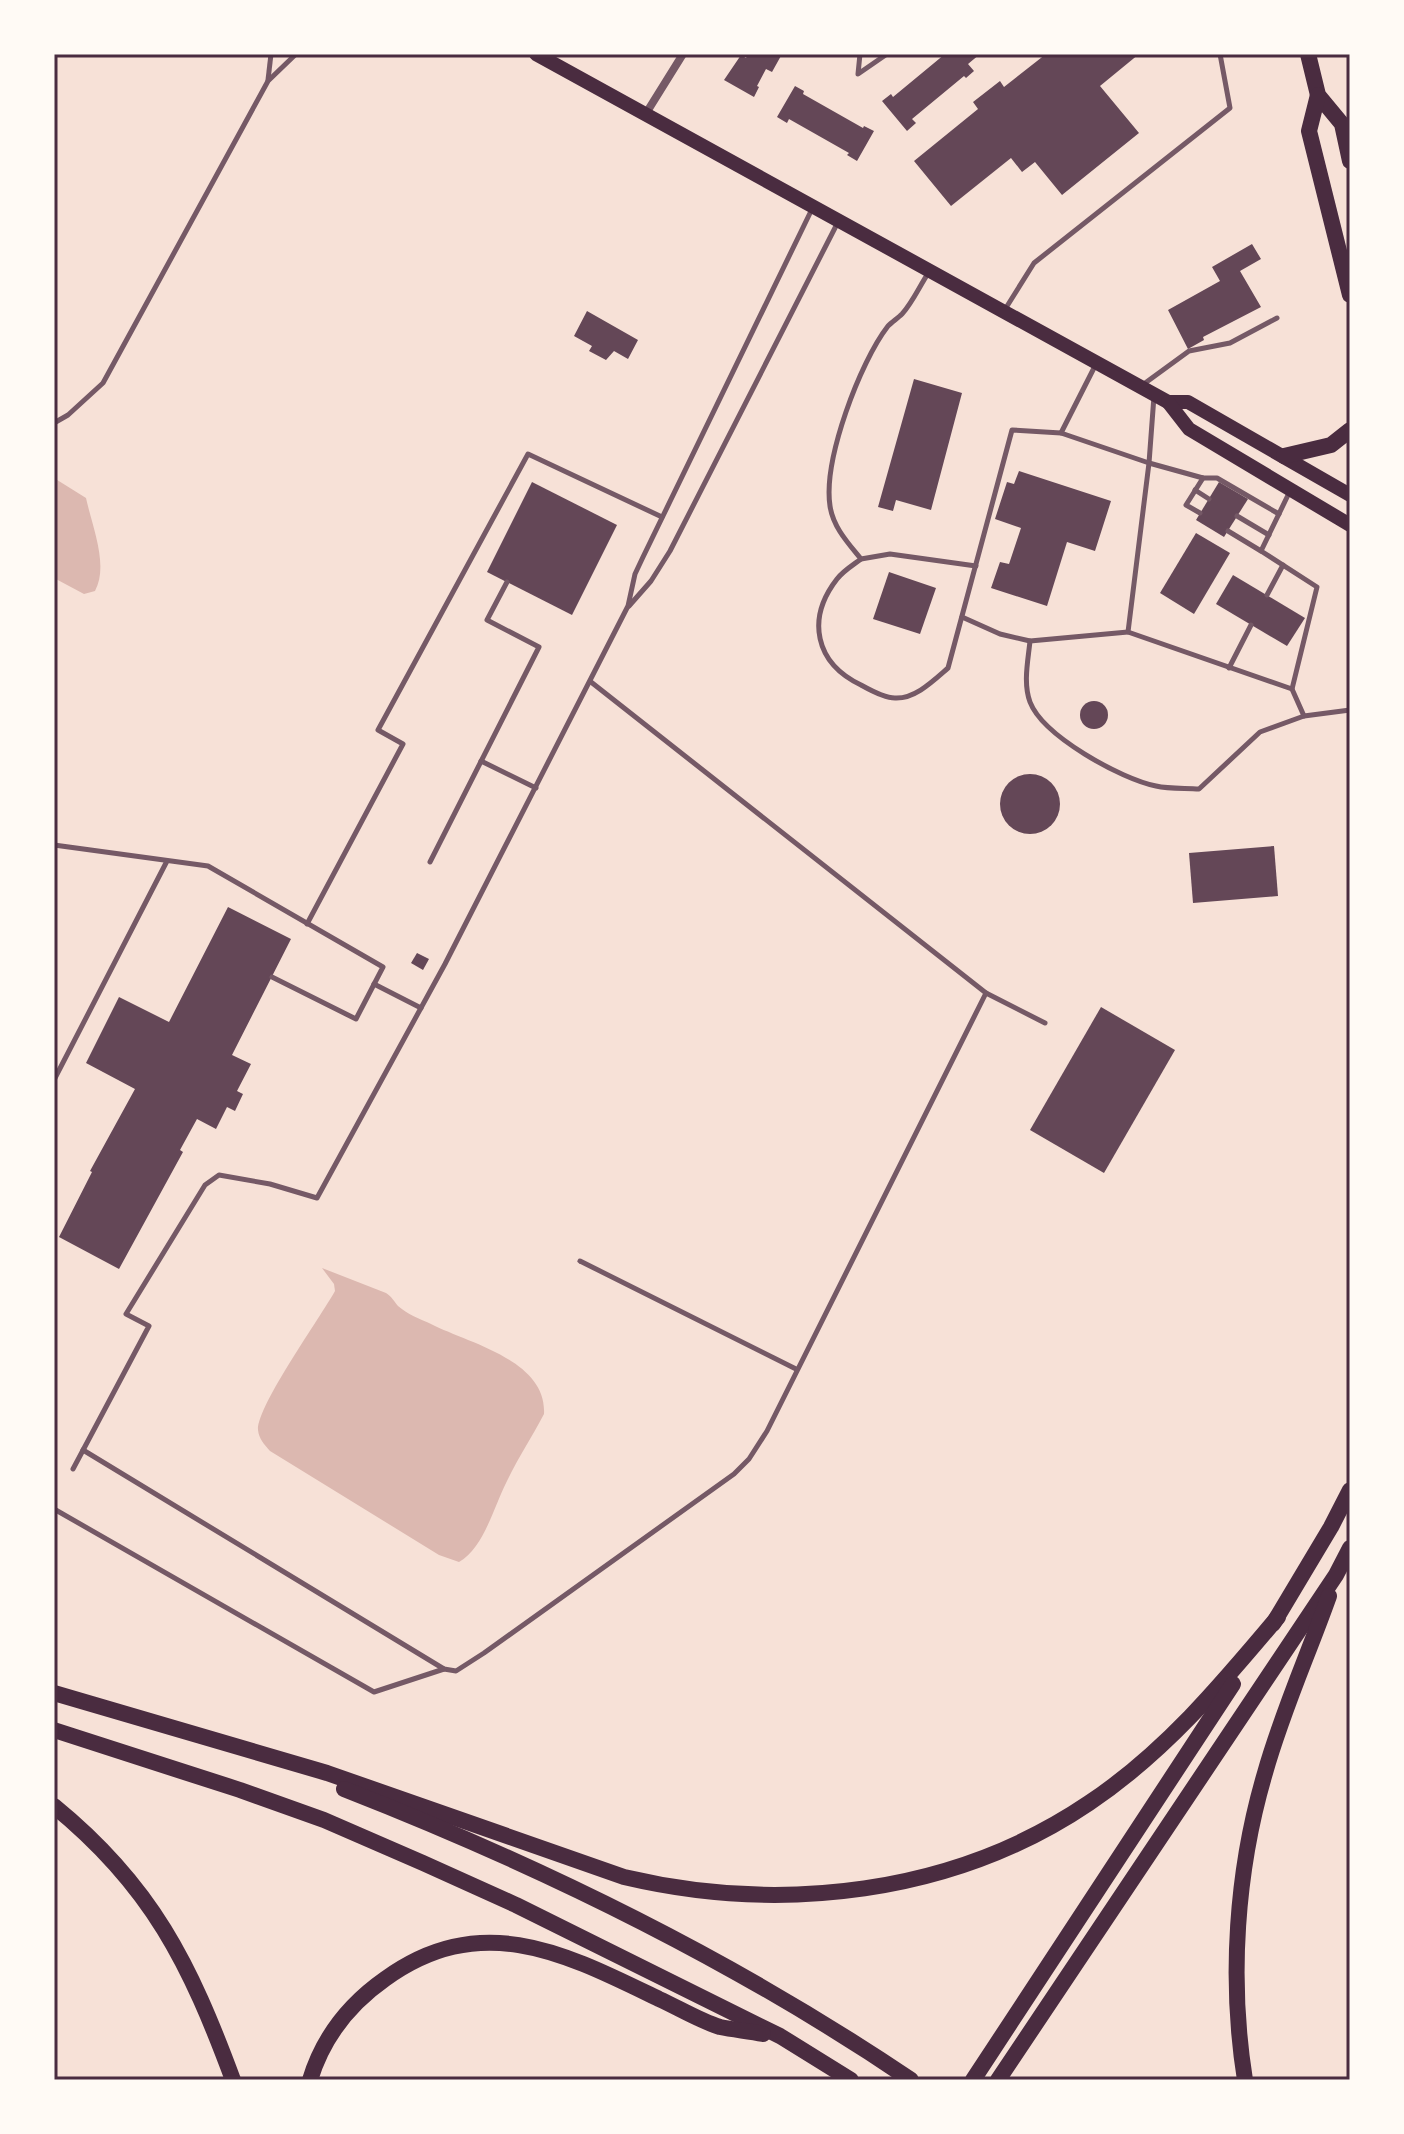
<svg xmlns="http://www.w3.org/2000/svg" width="1404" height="2134" font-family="'Public Sans',sans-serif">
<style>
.water{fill:#dcb8b0}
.building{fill:#644757}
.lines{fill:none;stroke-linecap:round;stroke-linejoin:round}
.service{stroke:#755966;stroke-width:5}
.minor{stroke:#755966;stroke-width:8}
.secondary{stroke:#4a2c40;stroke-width:14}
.trunk{stroke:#4a2c40;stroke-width:16}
.neatline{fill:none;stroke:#4a2c40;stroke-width:3}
</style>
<rect width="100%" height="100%" fill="#f7e1d7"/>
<g class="water">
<path d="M54,478L86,498C92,526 109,565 95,591L84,594L54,578Z"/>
<path d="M322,1268L386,1293C392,1297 394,1301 398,1306C407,1314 420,1319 431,1324C468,1343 547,1360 544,1414C532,1437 518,1458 507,1481C494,1506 484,1548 459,1562L439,1555L270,1451C264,1444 259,1439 258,1430C257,1406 320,1318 335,1291L334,1284Z"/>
</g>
<g class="building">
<polygon points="748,54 782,54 772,72 766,69 757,86 759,87 754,97 724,80 741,55 746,58"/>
<polygon points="945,54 980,54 968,64 974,71 966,78 964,76 912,119 916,123 907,131 882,101 891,94 893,97"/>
<polygon points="1046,54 1139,54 1100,86 1139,133 1062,195 1035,162 1022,172 1011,158 951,206 914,161 978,109 973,102 1000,81 1004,87"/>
<polygon points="795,86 804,91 803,94 863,128 864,126 874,131 857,161 847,155 849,153 789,119 787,123 777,117"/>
<polygon points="1252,244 1261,259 1240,271 1261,307 1203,337 1204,340 1188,349 1168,310 1220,281 1212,267"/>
<polygon points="587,311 638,340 628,359 614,351 606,360 589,351 592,346 574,336"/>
<polygon points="914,379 962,393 931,510 896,500 893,511 878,507"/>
<polygon points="1019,471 1111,501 1095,551 1067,542 1047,606 991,588 1000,562 1009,564 1021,528 995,519 1007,482 1014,484"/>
<polygon points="532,482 617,525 572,615 487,572"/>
<polygon points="1219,482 1248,499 1224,537 1196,520"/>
<polygon points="1196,533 1230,553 1194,614 1160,593"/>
<polygon points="889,572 936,588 920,634 873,619"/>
<polygon points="1233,575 1305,618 1287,646 1216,604"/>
<circle cx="1094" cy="715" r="14"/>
<circle cx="1030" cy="804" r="30"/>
<polygon points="1274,846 1278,896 1193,903 1189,853"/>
<polygon points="228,907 291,939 232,1055 251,1064 237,1091 243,1094 235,1111 227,1107 216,1129 197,1119 180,1150 183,1152 119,1269 59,1237 92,1172 90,1171 135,1089 86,1063 119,997 169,1022"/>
<polygon points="417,953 429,959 423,970 411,963"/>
<polygon points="1101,1007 1175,1050 1104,1173 1030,1130"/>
</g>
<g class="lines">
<g class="service">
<polyline points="860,54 858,74 887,54"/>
<polyline points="268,80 271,54"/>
<path d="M929,272C920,285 913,302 902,314C898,318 892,322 888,326C860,362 823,460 830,506C833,527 848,543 861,559C853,565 843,571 837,579C806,619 815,663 861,685C870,690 884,698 895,698C915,699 933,681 948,668L1012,430L1061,433L1096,364"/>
<polyline points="1004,311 1034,263 1230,108 1220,54"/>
<polyline points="1141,386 1189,351 1230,343 1277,318"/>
<polyline points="1154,396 1149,463 1128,632 1292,689"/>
<polyline points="54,423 68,415 103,383 268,81 296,54"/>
<polyline points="1061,433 1149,463 1203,478 1217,478 1279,514"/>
<polyline points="1195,490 1209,499"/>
<polyline points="1290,491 1261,551 1317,587 1292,689 1304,716"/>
<polyline points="1200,513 1186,505 1203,478"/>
<polyline points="1237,516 1269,535"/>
<polyline points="1228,531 1261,551"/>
<polyline points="861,559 890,554 976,566"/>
<polyline points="1267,595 1283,565"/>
<polyline points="629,606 651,581 670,551 838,222"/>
<polyline points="962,617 1000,634 1030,641 1128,632"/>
<path d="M1030,641C1028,661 1023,683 1030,702C1043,736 1121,779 1156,786C1169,789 1185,788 1199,789L1260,732L1304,716L1350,710"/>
<polyline points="1229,668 1251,625"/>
<polyline points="591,682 986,993 1045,1023"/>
<polyline points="481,761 536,788"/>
<polyline points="54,845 208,866 383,967 356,1019 272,977"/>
<polyline points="430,862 539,647 487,620 507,582"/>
<polyline points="307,924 403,744 378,730 528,454 662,517"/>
<polyline points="374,984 421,1008"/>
<polyline points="54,1080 167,861"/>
<polyline points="580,1261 796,1369"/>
<polyline points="83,1450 444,1669 456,1671 484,1653 734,1474 749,1459 767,1431 986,993"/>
<polyline points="73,1469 149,1326 126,1314 205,1185 219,1175 270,1184 317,1198 445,964 628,606 635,574 643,557 812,209"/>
<polyline points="54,1509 374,1692 444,1669"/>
</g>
<polyline class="minor" points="645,115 683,54"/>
<g class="secondary">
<polyline points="536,54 1168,402 1188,402 1350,495"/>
<polyline points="1168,402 1189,429 1350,525"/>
</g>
<g class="trunk">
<polyline points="1308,54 1318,95 1342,124 1350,161"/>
<polyline points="1318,95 1309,131 1350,295"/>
<polyline points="1284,456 1331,445 1350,430"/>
<polyline points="1273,1624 1331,1527 1350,1490"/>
<path d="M54,1693L327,1773L624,1877C781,1914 953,1895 1089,1803C1164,1753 1221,1685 1278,1617"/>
<polyline points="54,1730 240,1790 324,1820 423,1863 516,1905 780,2036 851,2080"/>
<path d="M344,1789C541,1866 735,1961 911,2080"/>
<path d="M54,1806C152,1886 190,1964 233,2080"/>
<path d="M310,2080C323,2037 348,2005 385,1979C482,1909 566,1954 659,1999C679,2008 700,2021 720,2027C734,2030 749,2031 763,2034"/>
<polyline points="973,2080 1233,1684"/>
<polyline points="998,2080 1336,1575 1350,1548"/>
<path d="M1245,2080C1229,1980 1236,1871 1265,1773C1282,1712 1308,1655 1329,1596"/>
</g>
</g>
<rect width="1404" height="2134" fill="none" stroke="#fffaf5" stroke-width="112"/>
<rect x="56" y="56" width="1292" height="2022" class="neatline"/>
</svg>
